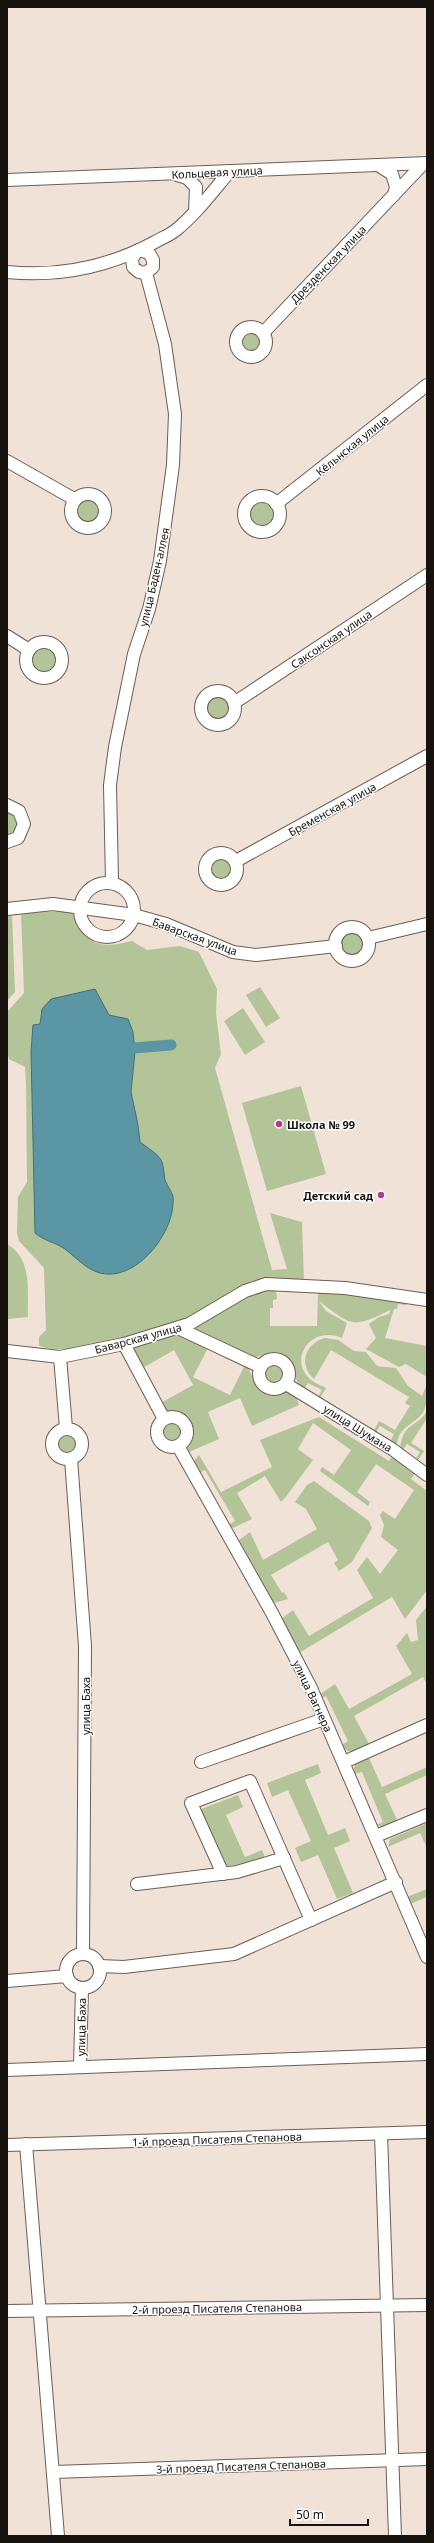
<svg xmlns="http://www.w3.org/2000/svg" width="434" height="2543" font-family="'Noto Sans',sans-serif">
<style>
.green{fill:#b3c498}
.water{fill:#5a96a4;stroke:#466e77}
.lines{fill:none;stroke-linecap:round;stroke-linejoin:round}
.canal{stroke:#5a96a4;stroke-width:11}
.street-casing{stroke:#6b5e55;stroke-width:14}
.street{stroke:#fff;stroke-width:12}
.poi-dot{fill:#b63a8a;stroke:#fff;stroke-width:1.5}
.labels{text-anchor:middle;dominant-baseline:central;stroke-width:3;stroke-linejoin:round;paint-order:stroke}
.street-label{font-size:11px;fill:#17120e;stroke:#fff}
.poi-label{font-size:11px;font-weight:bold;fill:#17120e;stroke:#fff;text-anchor:start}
</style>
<rect width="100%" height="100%" fill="#f1e2d7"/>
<g class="green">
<circle cx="251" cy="342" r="9"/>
<circle cx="89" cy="510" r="12"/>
<circle cx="262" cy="515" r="12"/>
<circle cx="44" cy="660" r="13"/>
<circle cx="217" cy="709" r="12"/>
<polygon points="7,812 15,816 18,824 15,831 7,836"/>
<circle cx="222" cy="868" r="12"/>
<path d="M72,911C83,944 100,950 132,941L147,950L180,946L199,952L217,989L216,1013L221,1054L215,1068L272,1270L287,1269L270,1213L302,1222L304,1280C289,1279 271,1276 256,1280C230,1287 210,1308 187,1319C162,1329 60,1360 39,1345V1337L46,1330L44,1268L19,1241L17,1233L18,1197L27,1182L26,1083L25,1067L9,1059L7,1052V1012L24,993L21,913Z"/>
<polygon points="12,914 15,992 7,1001 7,915"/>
<circle cx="352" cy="944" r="12"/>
<polygon points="260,987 280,1018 266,1027 246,995"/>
<polygon points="243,1008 265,1042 245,1055 224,1021"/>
<polygon points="301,1086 326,1174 267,1191 242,1103"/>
<path d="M8,1245C33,1259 27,1293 28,1317L7,1319Z"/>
<path d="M262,1288L284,1291H276L277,1299L273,1300V1308H270V1326H317L318,1293L301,1292L300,1290L406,1299V1305L398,1304L397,1309H394L385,1338L427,1346V1377L406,1364L399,1367L366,1349L376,1338L369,1324L379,1317L389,1314L390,1310C352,1329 352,1326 319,1301L326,1311L347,1323L342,1338C313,1325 289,1356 308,1377C312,1382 320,1385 326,1388L320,1398L318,1397L322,1390L308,1383L304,1389C289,1379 297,1351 273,1352C266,1353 260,1357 252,1358L195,1330V1325Z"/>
<path d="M176,1333L208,1348L193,1377L230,1395L245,1365C255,1374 253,1393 270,1395C277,1396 282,1391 288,1391L296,1396L299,1405L252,1426L240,1398L208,1412L219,1439L189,1452C182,1443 205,1421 179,1412C174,1411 169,1412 164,1411L159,1404L193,1385L174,1350L141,1369L132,1349Z"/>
<path d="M325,1338L338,1340L354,1351L366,1352L377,1366L396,1368L408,1386L422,1396L427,1384C427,1393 428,1409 420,1416C409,1427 398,1428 397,1446L390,1442L394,1434L380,1426L376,1433L373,1432L379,1421L395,1430L410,1406L405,1403L409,1397L331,1350L314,1379C298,1365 305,1343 325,1338Z"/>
<circle cx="275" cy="1374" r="10"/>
<path d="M427,1411V1418L411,1443L424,1451L418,1460L416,1458L420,1452L407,1444L403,1450L400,1448C404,1421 416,1429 427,1411Z"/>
<polygon points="319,1417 389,1461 393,1455 416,1472 411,1479 427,1491 427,1590 405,1619 392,1597 299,1653 281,1619 293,1610 309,1636 373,1598 357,1570 367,1557 380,1574 398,1550 381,1537 384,1525 380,1515 383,1511 395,1519 414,1490 376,1464 357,1492 370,1502 368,1506 320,1471 322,1467 334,1475 351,1450 313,1423 298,1449 313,1460 285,1498 281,1502 265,1476 237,1493 252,1519 233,1528 228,1525 235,1521 205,1470 199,1473 193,1462 199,1455 221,1492 272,1467 260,1440"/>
<circle cx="172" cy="1432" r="10"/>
<circle cx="67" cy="1443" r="10"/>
<polygon points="314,1481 369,1521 372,1528 352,1562 339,1571 334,1563 338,1560 328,1542 271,1575 282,1593 284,1592 288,1599 274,1603 239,1540 250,1532 263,1560 317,1529 306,1509 295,1502 307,1485"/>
<polygon points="427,1606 427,1684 423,1677 354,1716 369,1744 353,1752 347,1751 342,1745 348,1741 326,1696 320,1699 319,1695 335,1684 349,1709 412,1674 396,1646 407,1633 411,1642 418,1640 416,1620"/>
<polygon points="369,1758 382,1787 427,1767 427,1775 385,1794 398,1822 385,1827 376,1825 383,1822 362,1772 355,1774 353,1770 356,1763"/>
<polygon points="318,1764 321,1773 305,1780 328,1835 345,1828 350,1841 334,1848 353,1893 337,1899 318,1855 301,1862 295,1848 311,1841 288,1790 272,1797 267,1783"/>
<polygon points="238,1795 243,1807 226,1815 245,1857 262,1850 266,1860 227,1866 201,1809"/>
<polygon points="427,1823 427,1848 420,1833 388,1847 390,1839"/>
<polygon points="427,1889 427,1897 410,1904 407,1897"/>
</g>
<path class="water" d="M95,989L109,1015L128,1019L133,1032L135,1052L131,1092L138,1125L140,1142C146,1147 159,1154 162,1162C164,1168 164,1175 165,1180C167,1186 172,1191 173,1197C176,1229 141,1277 106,1274C89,1273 77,1258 65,1249C55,1242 44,1241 35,1233L31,1052L33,1025L40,1024L42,1009L51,999Z"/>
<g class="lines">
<polyline class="canal" points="134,1048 171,1045"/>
<g class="street-casing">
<g id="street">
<polyline points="378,165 392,174 396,187 394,195"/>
<polyline points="177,175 187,178 196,187 195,211"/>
<polyline points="7,180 427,163"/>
<polyline points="136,252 132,259 133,267 139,272 146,273 153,267 153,260 149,253 139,250"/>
<path d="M7,272C59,277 109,267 155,242C162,238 170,235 176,230C197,213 213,191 230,171"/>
<circle cx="251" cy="342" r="15"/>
<polyline points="263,333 423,164"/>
<polyline points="7,461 74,499"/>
<circle cx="88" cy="511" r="17"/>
<circle cx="262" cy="514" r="18"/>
<polyline points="276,504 427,385"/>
<polyline points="7,636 29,650"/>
<circle cx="44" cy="660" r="18"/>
<circle cx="218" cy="708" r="17"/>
<polyline points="234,703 427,575"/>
<polyline points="7,805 19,811 24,824 18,838 7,842"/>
<circle cx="221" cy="869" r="16"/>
<polyline points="236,861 427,756"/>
<polyline points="112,881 110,785 115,747 134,654 149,609 160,561 173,465 175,414 165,344 146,273"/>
<circle cx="107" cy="910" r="27"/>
<polyline points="7,909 53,904 134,915 166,924 233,952 256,955 336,946"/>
<circle cx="352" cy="944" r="17"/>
<polyline points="368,938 427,924"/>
<polyline points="178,1328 261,1367"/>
<polyline points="124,1344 164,1419"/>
<polyline points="7,1351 60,1357 124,1344 189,1324 245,1291 266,1284 345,1288 427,1300"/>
<polyline points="60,1357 66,1428"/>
<circle cx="274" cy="1374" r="15"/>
<polyline points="286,1384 392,1449 427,1475"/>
<circle cx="172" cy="1432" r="15"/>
<circle cx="67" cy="1444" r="15"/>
<polyline points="178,1446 272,1613 311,1688 427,1957"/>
<polyline points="71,1459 85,1646 83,1954"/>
<polyline points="201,1762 324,1719"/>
<polyline points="344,1762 427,1725"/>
<polyline points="376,1836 427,1815"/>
<polyline points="223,1874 191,1803 250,1781 311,1920"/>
<polyline points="137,1884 237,1872 284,1858"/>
<circle cx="83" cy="1971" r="17"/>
<polyline points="99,1966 124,1967 234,1954 396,1882"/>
<polyline points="7,1981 67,1976"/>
<polyline points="80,2067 82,1988"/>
<polyline points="7,2070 427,2054"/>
<polyline points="381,2134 395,2536"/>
<polyline points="26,2144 58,2536"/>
<polyline points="7,2145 427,2132"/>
<polyline points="7,2311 427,2305"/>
<polyline points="54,2472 427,2459"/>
</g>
</g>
<use href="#street" class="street"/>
</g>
<g class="poi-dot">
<circle cx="279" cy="1124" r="4"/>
<circle cx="381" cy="1195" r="4"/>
</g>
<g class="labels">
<g class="street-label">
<text transform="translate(217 172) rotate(-3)">Кольцевая улица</text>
<text transform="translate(328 264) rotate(-46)">Дрезденская улица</text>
<text transform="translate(352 445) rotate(-39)">Кёльнская улица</text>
<text transform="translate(154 577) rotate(-77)">улица Баден-аллея</text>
<text transform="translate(331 639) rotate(-34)">Саксонская улица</text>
<text transform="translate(332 809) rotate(-29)">Бременская улица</text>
<text transform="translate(195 936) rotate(20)">Баварская улица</text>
<text transform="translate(138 1338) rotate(-15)">Баварская улица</text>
<text transform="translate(358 1428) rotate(32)">улица Шумана</text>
<text transform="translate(313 1696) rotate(65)">улица Вагнера</text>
<text transform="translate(85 1706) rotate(-90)">улица Баха</text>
<text transform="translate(81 2027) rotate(-89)">улица Баха</text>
<text transform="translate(217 2139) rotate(-2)">1-й проезд Писателя Степанова</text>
<text transform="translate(217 2308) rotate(-1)">2-й проезд Писателя Степанова</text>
<text transform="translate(241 2466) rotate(-2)">3-й проезд Писателя Степанова</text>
</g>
<g class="poi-label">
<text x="287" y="1124">Школа № 99</text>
<text x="373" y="1195" text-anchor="end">Детский сад</text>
</g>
</g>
<rect width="434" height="2543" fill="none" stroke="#17120e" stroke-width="16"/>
<path d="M290 2519v6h78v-6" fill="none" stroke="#17120e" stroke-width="2"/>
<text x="296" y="2519" font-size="12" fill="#17120e" stroke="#ffffff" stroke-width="3" paint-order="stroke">50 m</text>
</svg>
